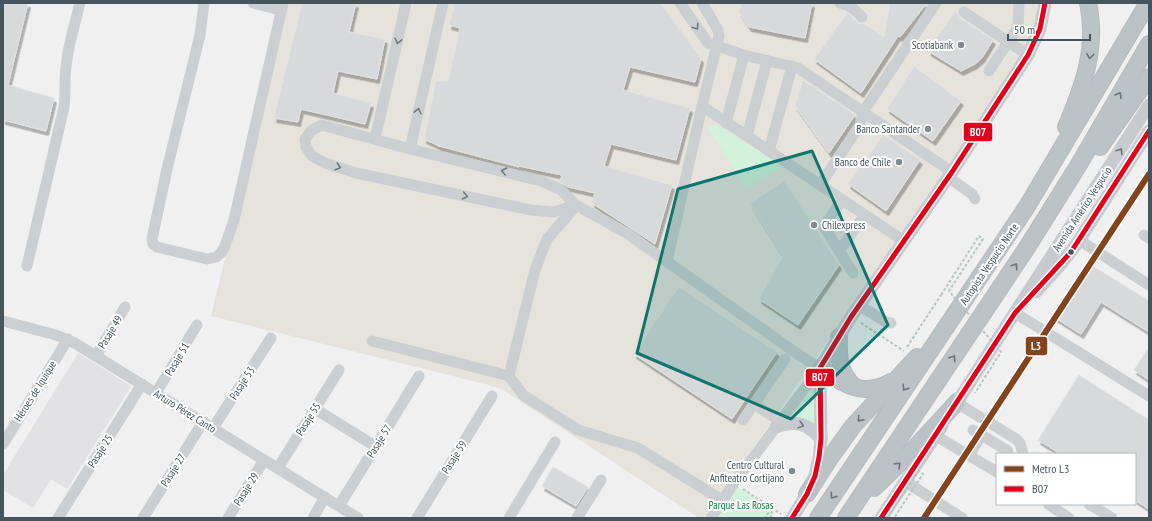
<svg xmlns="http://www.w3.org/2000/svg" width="1152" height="521" font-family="'PT Sans Narrow',sans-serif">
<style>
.commercial{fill:#e6e3dd}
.education{fill:#e2e1e3}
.green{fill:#d2f2dc}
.building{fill:#d7d9da;stroke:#e2e2e3;filter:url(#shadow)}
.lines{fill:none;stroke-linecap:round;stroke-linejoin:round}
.highway-casing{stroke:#b4bbc1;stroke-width:18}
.path{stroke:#b7c6c0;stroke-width:2;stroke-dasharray:3 2;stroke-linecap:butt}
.minor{stroke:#cccfd1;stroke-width:11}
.major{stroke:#c7cbcf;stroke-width:13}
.highway{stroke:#bcc3c7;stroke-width:16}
.path-bridge{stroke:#b7c6c0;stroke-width:2;stroke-dasharray:3 2;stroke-linecap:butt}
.bus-1-casing{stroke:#fff;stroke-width:8}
.bus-1{stroke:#e2001a;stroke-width:5}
.metro-1-casing{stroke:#fff;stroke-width:9}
.metro-1{stroke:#83441d;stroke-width:6}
.oneway{stroke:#6e7a81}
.oneway2{stroke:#69767e}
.oneway3{stroke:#6c7881}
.marked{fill:#0f766e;fill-opacity:0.2;stroke:#0f766e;stroke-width:3;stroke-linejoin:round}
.poi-dot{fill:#818b92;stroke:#fff;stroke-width:1.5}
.bus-dot{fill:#45555f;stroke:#fff;stroke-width:1.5}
.labels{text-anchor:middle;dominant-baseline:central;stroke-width:4;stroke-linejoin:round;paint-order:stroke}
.poi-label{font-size:11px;fill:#45555f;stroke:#fff;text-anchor:end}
.street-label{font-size:11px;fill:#45555f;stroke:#fff}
.park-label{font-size:11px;fill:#0c843f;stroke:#fff}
.line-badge{stroke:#fff;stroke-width:1.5}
.badge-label{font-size:11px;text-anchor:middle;font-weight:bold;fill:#fff}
</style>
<defs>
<filter id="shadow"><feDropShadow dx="2.5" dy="4.5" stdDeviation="0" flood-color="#0004"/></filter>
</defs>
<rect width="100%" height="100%" fill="#f1f0f0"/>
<polygon class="commercial" points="287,3 1038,3 1032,40 1019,63 899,239 704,518 699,518 503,390 493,386 211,316"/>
<polygon class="education" points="78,353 131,386 67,489 51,479 33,508 3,490 3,475"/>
<g class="green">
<polygon points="715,124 782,166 746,188 708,128"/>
<polygon points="814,384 814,425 804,418 791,419"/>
<polygon points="738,487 774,511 769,518 714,518"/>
</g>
<g class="building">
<polygon points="3,3 28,3 8,85 54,98 46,131 3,120"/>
<polygon points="302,3 356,3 349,32 385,39 377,79 338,71 333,93 371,103 365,124 301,109 298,122 274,118"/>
<polygon points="455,3 661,3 701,59 695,82 630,67 623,90 690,108 676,160 611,144 604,166 672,185 655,244 592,203 595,193 568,187 560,182 562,175 519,166 519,167 439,146 424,139 436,81 448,81 460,28 449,25"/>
<polygon points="741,3 812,3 805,38 749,27 739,12"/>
<polygon points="890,3 927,3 900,37 898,36 861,93 814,59 847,13 857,22 861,24 864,24 884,37"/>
<polygon points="955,11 960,18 993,40 982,58 975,64 961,71 928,51"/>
<polygon points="914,66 961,101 933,141 887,109"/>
<polygon points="803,80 855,115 829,153 795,106"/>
<polygon points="883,135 920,160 886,211 848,184"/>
<polygon points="784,181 839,265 798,325 759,299 783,256 750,204"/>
<polygon points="1088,263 1149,301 1149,332 1101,302 1081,334 1054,317"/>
<polygon points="679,287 777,352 732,419 634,354"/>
<polygon points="1149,347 1149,380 1134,370"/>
<polygon points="1079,375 1149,420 1149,509 1135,500 1135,454 1061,454 1038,440"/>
<polygon points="553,467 588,487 576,506 542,486"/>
</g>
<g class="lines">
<g class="highway-casing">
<g id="highway">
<path d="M1066,127C1083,87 1098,47 1088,3"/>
<polyline points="1100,147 1149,77"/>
<path d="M839,337C838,356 839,373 854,386"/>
<path d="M820,368C845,384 861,398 891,382"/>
<polyline points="874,488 911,452 957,402"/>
<polyline points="807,494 830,458 853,426 917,357"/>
<polyline points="818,518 1026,208 1148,3"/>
<polyline points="846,518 1028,246 1078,166 1149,44"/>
</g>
</g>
<g class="path">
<polyline points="861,323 904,351"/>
<polyline points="907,347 941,295"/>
<polyline points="743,489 772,508 765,518"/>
<polyline points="770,518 772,515 772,508 781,514"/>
</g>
<g class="minor">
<polyline points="204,3 200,35 167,169 152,239 153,244 157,247 207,259 216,257 221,253 225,246 234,220 283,3"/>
<polyline points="253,3 281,10"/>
<polyline points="680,3 708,43 744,55 798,68 952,172"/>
<path d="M840,3C850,5 855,10 862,17"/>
<polyline points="964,12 1028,55"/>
<polyline points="989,71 1018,27 1019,3"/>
<polyline points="702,106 904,241"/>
<polyline points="726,123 744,55"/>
<polyline points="747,136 767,61"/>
<polyline points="375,139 406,3"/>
<polyline points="410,149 443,3"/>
<polyline points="769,151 792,66"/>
<polyline points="948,177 972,194 975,199"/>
<polyline points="820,185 860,125 863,112 936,3"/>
<polyline points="842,200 824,227 853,273"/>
<polyline points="576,205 554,212 531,210 356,173 325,163 312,156 306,147 305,139 312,130 322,125 410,149 541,181 561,190 576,205 628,234 799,355 820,368 734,483 711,518"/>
<polyline points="1144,235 1149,238"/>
<polyline points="1079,240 1149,285"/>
<polyline points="839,251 865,215"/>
<polyline points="667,261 702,106 719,36 718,30 702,3"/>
<path d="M27,266L64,107C66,93 64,80 66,67C68,45 75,24 80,3"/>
<polyline points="860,306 886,322 891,323"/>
<polyline points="1015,313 1149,396"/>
<polyline points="3,321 56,335 73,342 358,518"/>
<polyline points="372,341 509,376 523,395 578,430 638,448 722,500"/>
<polyline points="96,356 125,307"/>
<polyline points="509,376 535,270 547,239 576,206"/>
<polyline points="156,393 197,325"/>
<polyline points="957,403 1016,439 1020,443 1023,454"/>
<polyline points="754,404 780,421"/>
<polyline points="315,409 375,446"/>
<polyline points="743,420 785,359"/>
<polyline points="213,428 271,338"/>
<polyline points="973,430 1008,451"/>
<polyline points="936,436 997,472"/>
<polyline points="3,444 68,339"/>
<polyline points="969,455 982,435"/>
<polyline points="278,468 339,370"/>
<polyline points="906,482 962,518"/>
<polyline points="1048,504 1069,518"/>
<polyline points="1089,504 1112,518"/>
<polyline points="339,506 419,376"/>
<polyline points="58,518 142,384"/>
<polyline points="143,518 203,422"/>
<polyline points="228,518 264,460"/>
<polyline points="313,518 325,497"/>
<polyline points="417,518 492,396"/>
<polyline points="509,518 555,442"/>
<polyline points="577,518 601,480"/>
</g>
<g class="major">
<polyline points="1036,292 1061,264 1078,242 1149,131"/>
<polyline points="952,410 1149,105"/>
<path d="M776,427C797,420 807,423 821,439"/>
<polyline points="792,518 807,494 815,476 819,457 821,439 820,368 851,317 952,172 1028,55 1040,29 1045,3"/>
<polyline points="881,518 942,426"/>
</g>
<use href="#highway" class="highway"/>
<g class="path-bridge">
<polyline points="941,295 979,236 983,239 949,291 1001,352 975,393"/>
<polyline points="887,518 919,471 923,474 894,518"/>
</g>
<g class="bus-1-casing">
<g id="bus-1">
<polyline points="792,518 807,494 815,476 819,457 821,439 820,368 851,317 952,172 1028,55 1040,29 1045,3"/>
<polyline points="881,518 1015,313 1071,252 1149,131"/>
</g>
</g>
<use href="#bus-1" class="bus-1"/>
<g class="metro-1-casing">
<polyline id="metro-1" points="924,518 1149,174"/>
</g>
<use href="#metro-1" class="metro-1"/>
</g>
<defs><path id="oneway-chevron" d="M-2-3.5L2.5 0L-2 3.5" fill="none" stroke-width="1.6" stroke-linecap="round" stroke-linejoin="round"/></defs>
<g class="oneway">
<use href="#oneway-chevron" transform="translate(696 27) rotate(57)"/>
<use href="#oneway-chevron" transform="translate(398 41) rotate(103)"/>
<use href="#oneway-chevron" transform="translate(418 111) rotate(-77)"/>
<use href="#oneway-chevron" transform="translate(338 167) rotate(18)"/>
<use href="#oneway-chevron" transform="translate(504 171) rotate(-166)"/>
<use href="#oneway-chevron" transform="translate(465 196) rotate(12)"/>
</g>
<g class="oneway2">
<use href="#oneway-chevron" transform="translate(1090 56) rotate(97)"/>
<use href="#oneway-chevron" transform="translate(1119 95) rotate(-60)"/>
<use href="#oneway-chevron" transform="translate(1015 266) rotate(-56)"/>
<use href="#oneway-chevron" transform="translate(953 358) rotate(-56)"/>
<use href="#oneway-chevron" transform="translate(905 388) rotate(124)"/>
<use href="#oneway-chevron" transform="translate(860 419) rotate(131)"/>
<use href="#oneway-chevron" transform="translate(898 465) rotate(-44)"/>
<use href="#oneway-chevron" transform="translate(833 496) rotate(125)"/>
</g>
<g class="oneway3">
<use href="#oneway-chevron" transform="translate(1120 151) rotate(-57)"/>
<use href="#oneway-chevron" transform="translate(801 425) rotate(15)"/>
</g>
<path class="marked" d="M812,151L888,325L791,419L637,353L678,189Z"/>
<g class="poi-dot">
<circle cx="961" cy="45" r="4"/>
<circle cx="928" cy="129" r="4"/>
<circle cx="899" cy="162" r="4"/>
<circle cx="814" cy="225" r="4"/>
<circle cx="792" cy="471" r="4"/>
</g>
<circle class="bus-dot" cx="1071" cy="252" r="3.5"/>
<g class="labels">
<g class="poi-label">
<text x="953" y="45">Scotiabank</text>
<text x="920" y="129">Banco Santander</text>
<text x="891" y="162">Banco de Chile</text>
<text x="822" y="225" text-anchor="start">Chilexpress</text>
<text x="784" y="465">Centro Cultural<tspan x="784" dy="13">Anfiteatro Cortijano</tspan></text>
</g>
<g class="street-label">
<text transform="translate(1082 209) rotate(-57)">Avenida Américo Vespucio</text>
<text transform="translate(989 264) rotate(-56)">Autopista Vespucio Norte</text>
<text transform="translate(110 332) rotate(-59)">Pasaje 49</text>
<text transform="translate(177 359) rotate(-59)">Pasaje 51</text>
<text transform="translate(242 383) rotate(-57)">Pasaje 53</text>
<text transform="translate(35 391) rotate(-58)">Héroes de Iquique</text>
<text transform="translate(185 411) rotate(32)">Arturo Pérez Canto</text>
<text transform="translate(308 419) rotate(-58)">Pasaje 55</text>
<text transform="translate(379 441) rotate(-58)">Pasaje 57</text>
<text transform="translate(100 451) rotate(-58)">Pasaje 25</text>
<text transform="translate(454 457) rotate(-58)">Pasaje 59</text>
<text transform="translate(173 470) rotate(-58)">Pasaje 27</text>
<text transform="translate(246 489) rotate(-58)">Pasaje 29</text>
</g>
<g class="park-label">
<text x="741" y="505">Parque Las Rosas</text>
</g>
</g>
<g class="line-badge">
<rect x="963" y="122" width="30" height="20" rx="4" fill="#e2001a"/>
<rect x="1025" y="336" width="23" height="20" rx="4" fill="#83441d"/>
<rect x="805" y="368" width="30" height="19" rx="4" fill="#e2001a"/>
</g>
<g class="badge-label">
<text x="978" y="136">B07</text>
<text x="1036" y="350">L3</text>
<text x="820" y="381">B07</text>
</g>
<rect width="1152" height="521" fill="none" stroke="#45555f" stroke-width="8"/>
<rect x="996" y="453" width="140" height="52" fill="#ffffff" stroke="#b5bbbf"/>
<rect x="1004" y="466" width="20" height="6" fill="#83441d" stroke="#b5bbbf"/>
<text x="1032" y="473" font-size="12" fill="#45555f">Metro L3</text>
<rect x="1004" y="486" width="20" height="6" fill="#e2001a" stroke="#b5bbbf"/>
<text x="1032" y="493" font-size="12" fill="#45555f">B07</text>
<path d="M1008 34v6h82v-6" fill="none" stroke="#45555f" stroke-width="2"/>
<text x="1014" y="34" font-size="12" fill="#45555f" stroke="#ffffff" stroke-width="3" paint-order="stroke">50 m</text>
</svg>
